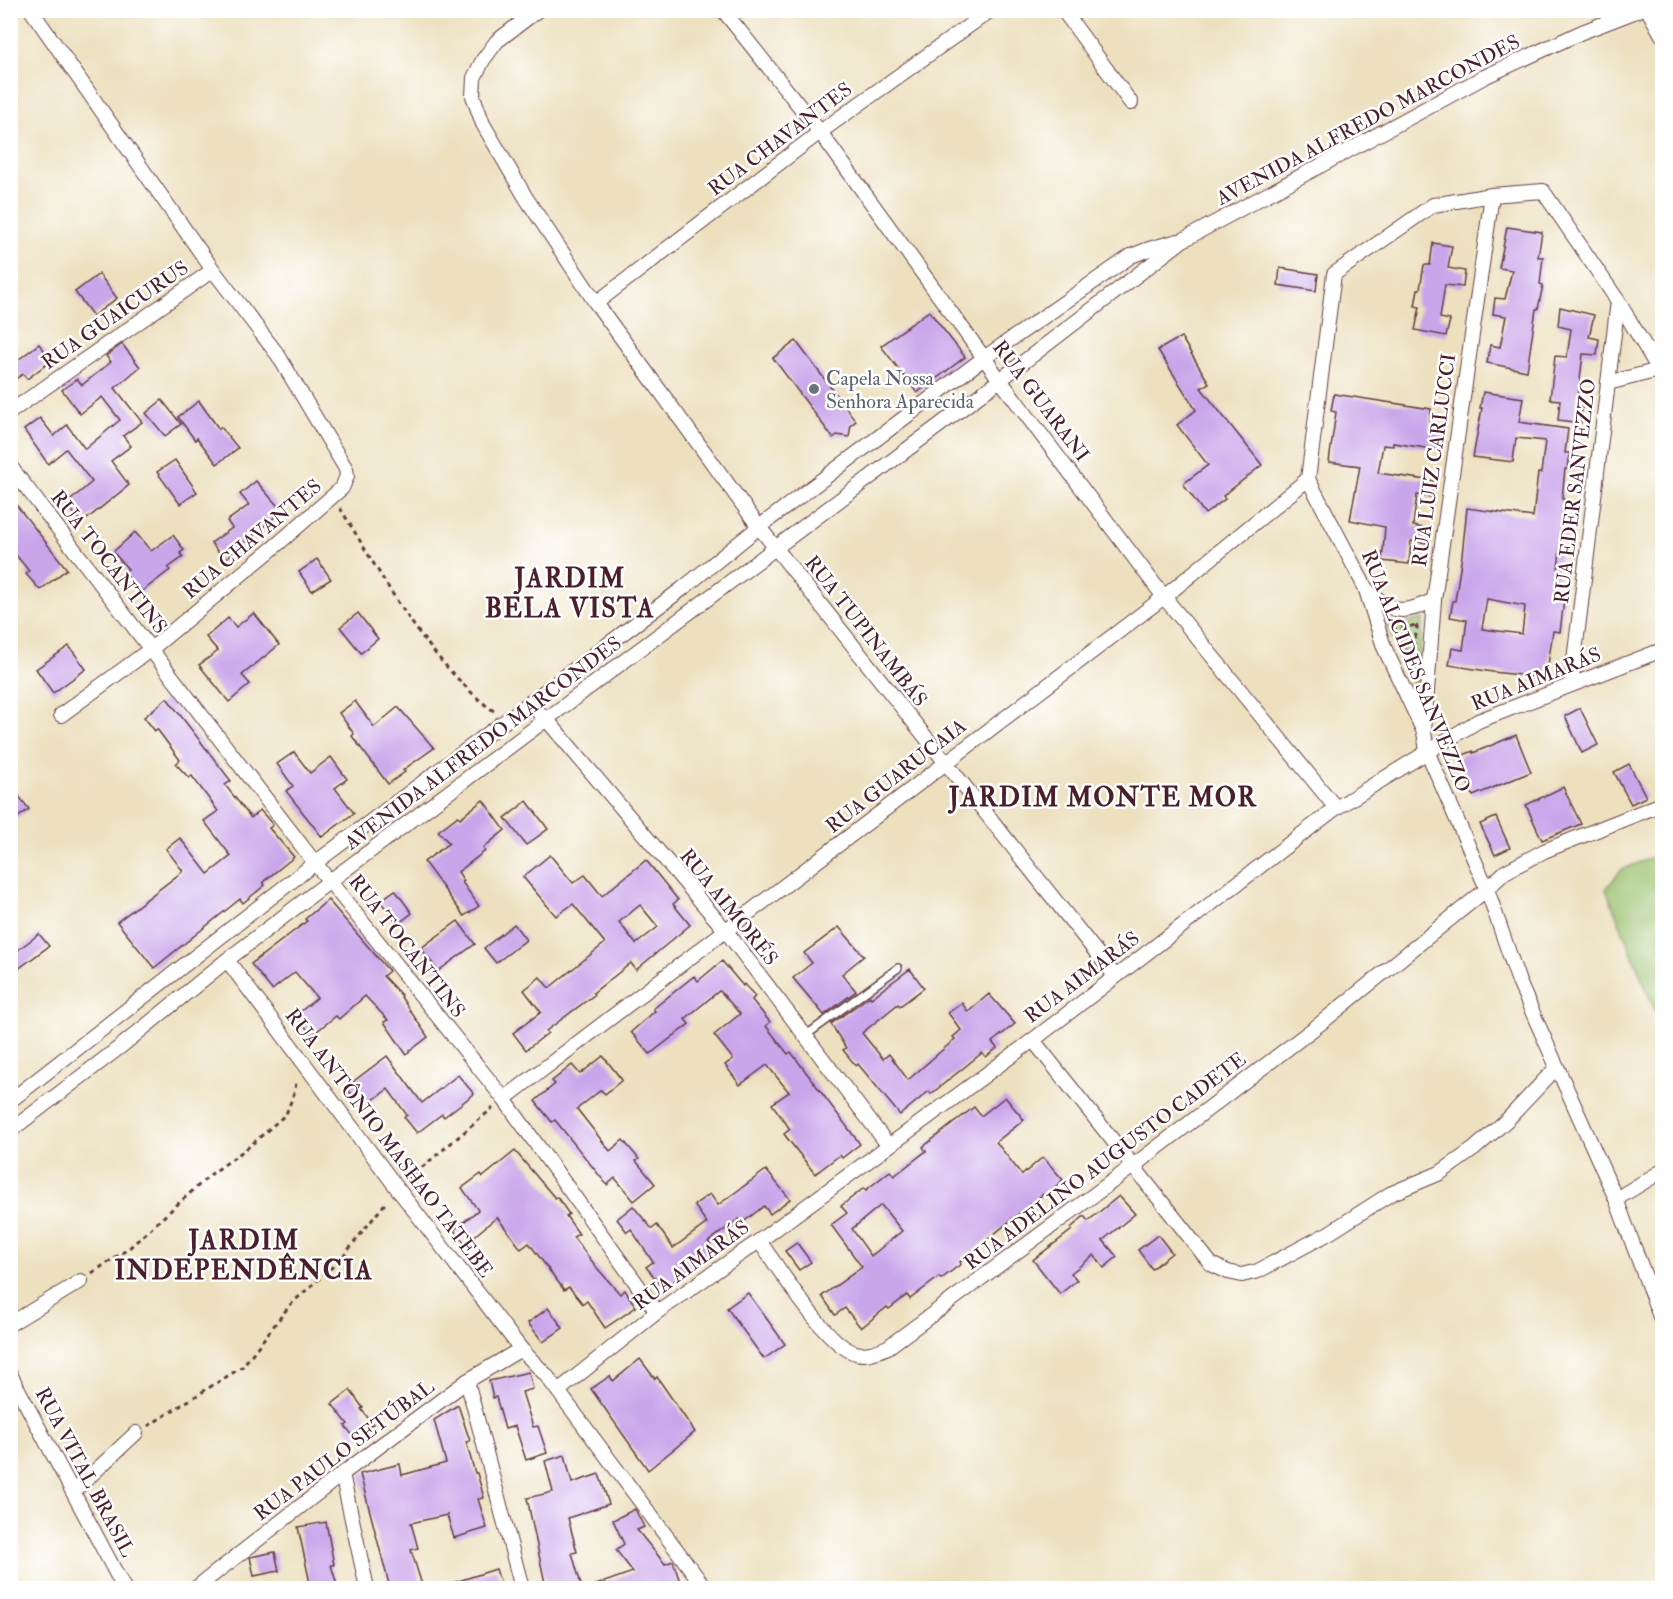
<svg xmlns="http://www.w3.org/2000/svg" width="1673" height="1599" font-family="'IM FELL Double Pica',serif">
<style>
.green{fill:#9ac06c;stroke:#72704c;stroke-width:1.5}
.building{fill:#c9a5ea;fill-rule:evenodd}
.lines{fill:none;stroke-linecap:round;stroke-linejoin:round}
.lane-casing{stroke:#623c41;stroke-width:10}
.street-casing{stroke:#623c41;stroke-width:16}
.path{stroke:#623c41;stroke-width:3;stroke-dasharray:4.5 4.5;stroke-linecap:butt}
.lane{stroke:#fff;stroke-width:7}
.street{stroke:#fff;stroke-width:14}
.worship-dot{fill:#6b7280;stroke:#fff;stroke-width:2}
.labels{text-anchor:middle;dominant-baseline:central;stroke-width:5;stroke-linejoin:round;paint-order:stroke}
.street-label{font-size:20px;fill:#4a1f2b;stroke:#fff}
.worship-label{font-size:20px;fill:#5b616d;stroke:#fff;text-anchor:start}
.district-label{font-size:26px;font-weight:bold;letter-spacing:1.5px;fill:#4a1f2b;stroke:#fff}
</style>
<rect width="100%" height="100%" fill="#fff"/>
<filter id="ink" filterUnits="userSpaceOnUse"><feTurbulence type="fractalNoise" baseFrequency=".0167" numOctaves="2"/><feDisplacementMap in="SourceGraphic" scale="12" xChannelSelector="R" yChannelSelector="G"/><feConvolveMatrix kernelMatrix="1 2 1 2 8 2 1 2 1" color-interpolation-filters="sRGB"/></filter>
<filter id="wash" filterUnits="userSpaceOnUse"><feTurbulence type="fractalNoise" baseFrequency=".008" numOctaves="4" result="noise"/><feDisplacementMap in="SourceGraphic" scale="24" xChannelSelector="R" yChannelSelector="G"/><feGaussianBlur stdDeviation="1.35" result="paint"/><feColorMatrix in="noise" values="0 0 0 0 0 0 0 0 0 0 0 0 0 0 0 0 0 1.4 0 .05"/><feComposite in="paint" operator="in"/></filter>
<g filter="url(#wash)">
<rect width="100%" height="100%" fill="#ece0bf"/>
<g class="green">
<polygon points="1423,619 1417,682 1418,708 1412,682 1387,626"/>
<polygon points="1662,853 1662,1028 1606,889 1621,870"/>
</g>
<g id="blocks">
<g class="building">
<polygon points="1507,227 1542,232 1538,257 1543,257 1540,284 1543,285 1538,309 1536,309 1527,371 1487,363 1490,345 1500,347 1506,316 1493,314 1495,298 1505,299 1512,270 1499,268"/>
<polygon points="1433,243 1452,246 1448,268 1465,271 1463,287 1445,285 1440,318 1450,320 1446,336 1415,330 1420,307 1415,306 1418,289 1420,289 1424,265 1430,265"/>
<polygon points="1280,268 1318,274 1316,291 1278,285"/>
<polygon points="99,274 117,298 93,316 75,292"/>
<polygon points="1560,307 1594,315 1589,337 1599,339 1597,355 1583,354 1577,406 1582,407 1581,423 1558,420 1560,400 1550,399 1555,356 1567,357 1571,329 1558,326"/>
<polygon points="929,311 965,357 917,393 881,346"/>
<polygon points="1181,337 1209,383 1201,388 1262,465 1223,496 1225,499 1205,514 1183,484 1208,465 1177,425 1196,410 1158,350"/>
<polygon points="796,341 856,421 851,425 849,437 837,435 833,438 773,358"/>
<polygon points="39,344 52,360 27,379 23,374 10,383 10,366"/>
<polygon points="122,344 140,367 115,388 142,422 123,436 131,446 111,461 129,485 82,523 66,504 92,482 66,449 48,464 24,430 40,418 54,436 67,425 85,449 120,420 102,397 80,414 62,390 77,379 82,385 111,362 106,356"/>
<path d="M1483,392L1523,398L1519,422L1568,429L1565,453H1570L1568,469H1565L1562,499H1564L1561,521L1575,522L1572,540L1561,539L1556,591L1565,592L1560,632L1553,631L1546,678L1493,672L1449,665L1452,648L1463,650L1467,620L1450,617L1453,601H1455L1462,555L1467,508L1533,517L1538,473H1541L1545,441L1516,438L1513,462L1473,457L1482,408H1480ZM1487,599L1525,606L1522,634L1482,629Z"/>
<polygon points="1334,394 1431,409 1429,431 1441,433 1438,450 1393,443 1393,446 1383,445 1378,473 1434,481 1432,497 1417,495 1413,526 1429,529 1427,543 1411,541 1409,564 1382,561 1385,527 1350,520 1360,466 1329,462 1336,412 1331,411"/>
<polygon points="162,400 181,424 165,436 146,413"/>
<polygon points="199,401 219,429 221,427 238,448 217,464 197,438 195,440 178,417"/>
<polygon points="175,460 197,492 180,504 157,472"/>
<polygon points="256,481 282,511 224,560 211,543 232,528 227,521 249,505 240,494"/>
<polygon points="10,497 67,569 40,590 26,574 29,571 10,548"/>
<polygon points="135,532 151,551 173,535 184,550 180,553 183,557 168,568 170,570 140,593 124,572 128,569 113,552"/>
<polygon points="317,559 331,579 312,591 299,572"/>
<polygon points="254,613 279,645 242,675 250,684 229,702 199,665 218,651 206,637 228,618 236,627"/>
<polygon points="358,613 378,639 361,653 340,627"/>
<polygon points="69,646 86,669 53,693 36,669"/>
<polygon points="167,698 231,781 225,785 251,818 260,810 273,825 269,828 294,857 263,882 265,885 243,903 240,899 154,968 117,922 183,871 166,849 180,838 208,874 231,856 204,821 218,811 192,776 189,778 176,764 180,760 157,729 155,731 144,717"/>
<polygon points="355,701 374,727 398,707 434,748 403,770 405,772 388,784 352,736 354,734 339,713"/>
<polygon points="1580,708 1598,745 1582,753 1565,716"/>
<polygon points="1516,735 1531,772 1473,796 1458,757 1473,751 1473,753"/>
<polygon points="294,752 310,773 331,757 347,779 335,788 354,813 322,837 286,791 293,786 277,764"/>
<polygon points="1629,764 1646,797 1631,804 1614,772"/>
<polygon points="10,785 29,809 10,823"/>
<polygon points="1563,787 1581,824 1542,840 1526,805"/>
<polygon points="483,800 505,830 483,848 485,851 458,872 464,881 462,882 479,906 464,916 424,862 449,843 438,831 458,816 460,818"/>
<polygon points="527,801 548,829 526,845 505,818"/>
<polygon points="1496,817 1510,848 1495,855 1480,824"/>
<path d="M550,855L573,883L585,875L602,896L646,860L678,900L673,904L690,925L636,970L631,963L593,993L594,995L546,1031L548,1033L526,1050L513,1033L541,1012L524,990L540,977L549,988L605,943L573,904L556,916L523,877ZM640,905L658,927L636,944L619,922Z"/>
<polygon points="395,890 412,913 398,924 380,901"/>
<polygon points="328,900 389,971 383,976 402,996 401,997 428,1037 406,1054 384,1022 388,1020 365,996 339,1019 336,1016 312,1035 296,1015 317,998 295,972 272,990 251,964 307,921 305,919"/>
<polygon points="458,921 475,944 438,971 421,948"/>
<polygon points="514,924 526,940 496,963 484,948"/>
<polygon points="839,927 864,956 842,974 856,991 824,1015 793,978 812,963 804,953"/>
<polygon points="39,934 49,946 10,975 10,956"/>
<polygon points="722,961 743,986 744,984 755,996 752,1000 770,1022 766,1026 788,1054 791,1052 860,1144 842,1158 840,1155 815,1174 784,1134 790,1129 772,1104 789,1092 767,1065 740,1085 725,1065 733,1059 714,1035 740,1014 721,992 719,991 685,1019 689,1024 650,1054 631,1032 655,1011 653,1009 694,976 698,981"/>
<polygon points="910,969 924,988 900,1006 898,1004 862,1033 883,1059 889,1054 908,1080 955,1039 953,1037 961,1030 948,1013 962,1003 968,1012 989,994 1015,1024 992,1042 997,1048 986,1057 982,1053 931,1094 929,1091 900,1115 858,1064 856,1066 843,1050 846,1048 831,1024 870,996 871,998"/>
<polygon points="387,1056 422,1103 458,1075 474,1094 444,1117 442,1114 417,1133 404,1117 407,1115 388,1089 362,1108 346,1087"/>
<polygon points="603,1056 622,1080 605,1094 601,1090 577,1109 610,1151 623,1140 639,1159 636,1161 655,1184 634,1201 615,1178 607,1185 555,1120 552,1122 535,1101 555,1084 552,1081 572,1065 580,1074"/>
<path d="M1005,1097L1024,1120L996,1142L1022,1175L1043,1157L1063,1180L1045,1196L1043,1194L960,1262L961,1264L941,1279L939,1277L910,1299L907,1295L889,1309L887,1307L861,1328L845,1308L835,1315L822,1296L862,1267L831,1225L847,1213L841,1206L864,1188L866,1190L890,1171L894,1176L926,1151L923,1147L974,1107L981,1116ZM881,1205L902,1231L871,1256L852,1229Z"/>
<polygon points="515,1151 555,1198 557,1197 569,1214 566,1216 579,1234 573,1237 598,1269 620,1294 625,1290 636,1307 605,1328 587,1301 583,1304 569,1287 564,1290 529,1243 521,1249 497,1217 465,1244 454,1230 478,1210 462,1188 481,1174 483,1177"/>
<polygon points="766,1170 790,1199 770,1214 764,1206 742,1223 739,1219 708,1242 715,1252 694,1268 693,1266 664,1289 646,1267 653,1262 631,1229 627,1232 617,1219 633,1206 652,1229 657,1225 673,1248 707,1223 694,1205 710,1194 718,1205"/>
<polygon points="1119,1196 1135,1214 1103,1240 1117,1257 1104,1268 1094,1255 1071,1273 1077,1280 1060,1294 1033,1260 1072,1230 1071,1228 1084,1216 1088,1221"/>
<polygon points="1158,1235 1172,1253 1152,1269 1138,1250"/>
<polygon points="797,1243 811,1262 799,1270 785,1251"/>
<polygon points="748,1293 785,1344 764,1359 727,1308"/>
<polygon points="548,1308 563,1328 543,1342 528,1323"/>
<polygon points="640,1359 655,1379 657,1377 695,1432 648,1470 591,1389 610,1376 613,1381"/>
<polygon points="529,1372 533,1389 522,1392 533,1427 538,1426 547,1453 526,1460 515,1426 505,1429 496,1397 493,1398 489,1381"/>
<polygon points="350,1390 363,1408 361,1409 373,1424 355,1438 345,1426 348,1424 332,1404"/>
<polygon points="458,1405 470,1441 466,1442 475,1473 477,1473 484,1498 478,1499 487,1528 454,1538 447,1515 411,1523 418,1548 411,1550 423,1588 390,1588 360,1474 400,1464 402,1475 446,1463 434,1420"/>
<polygon points="565,1455 572,1483 599,1474 609,1504 568,1518 577,1552 572,1553 582,1588 546,1588 527,1498 553,1492 545,1461"/>
<polygon points="635,1509 644,1527 637,1530 665,1564 673,1561 682,1588 593,1588 593,1586 633,1572 616,1550 624,1544 613,1520"/>
<polygon points="326,1522 334,1565 331,1565 338,1588 311,1588 298,1527"/>
<polygon points="275,1552 279,1571 254,1576 250,1557"/>
<polygon points="496,1569 502,1588 447,1588 446,1585"/>
</g>
</g>
</g>
<g filter="url(#ink)">
<use href="#blocks" fill-opacity="0" stroke="#623c41" stroke-width="1.5"/>
<g class="lines">
<g class="lane-casing">
<polyline id="lane" points="805,1036 898,968"/>
</g>
<g class="street-casing">
<g id="street">
<polyline points="31,10 213,270 278,355 346,469 347,476 342,488 272,549 151,649 61,715"/>
<polyline points="538,10 497,41 483,60 474,78 473,96 483,124 526,198 596,303 759,527 1115,976"/>
<polyline points="723,10 820,132 1000,380 1164,597 1336,808"/>
<polyline points="1063,10 1131,103"/>
<polyline points="1648,10 1662,35"/>
<polyline points="596,303 820,132 991,10"/>
<polyline points="1662,375 1618,301 1543,191 1492,195 1433,205 1334,274 1308,479 1365,587 1384,647 1424,732 1427,751 1487,889 1519,982 1616,1199 1662,1322"/>
<polyline points="1608,383 1659,370"/>
<polyline points="10,412 213,270"/>
<polyline points="10,466 315,863 504,1099 657,1312"/>
<path d="M1367,590C1393,614 1402,615 1434,600"/>
<polyline points="1571,685 1618,301"/>
<polyline points="529,703 547,720 726,931 888,1145"/>
<polyline points="1424,730 1434,600 1492,195"/>
<polyline points="227,960 397,1188 521,1349 546,1375 705,1588"/>
<polyline points="1033,1040 1211,1264 1228,1272 1242,1275 1258,1271 1329,1233 1390,1194 1440,1173 1474,1149 1508,1119 1557,1067"/>
<polyline points="504,1099 1164,597 1308,479"/>
<polyline points="10,1101 315,863 682,589 759,527 984,358 1131,256 1149,249 1178,241"/>
<polyline points="10,1131 120,1047 227,960 330,881 1000,380 1183,240 1484,77 1582,32 1639,10"/>
<polyline points="1616,1199 1662,1171"/>
<path d="M759,1241C778,1266 827,1347 856,1353C867,1356 878,1351 888,1347L1133,1166L1321,1023L1487,889L1505,872L1544,851L1662,804"/>
<polyline points="10,1324 81,1281"/>
<polyline points="10,1374 124,1588"/>
<polyline points="467,1381 522,1588"/>
<polyline points="558,1391 657,1312 759,1241 1033,1040 1336,808 1478,721 1662,650"/>
<polyline points="342,1474 367,1588"/>
<polyline points="73,1492 136,1433"/>
<polyline points="196,1588 342,1474 467,1381 521,1349"/>
</g>
</g>
<g class="path">
<path d="M340,508C376,566 409,628 457,678C469,690 480,702 494,711"/>
<polygon points="1416,625 1417,628 1413,650 1408,652 1395,630"/>
<polyline points="408,1179 493,1108"/>
<polyline points="92,1273 128,1249 210,1175 250,1146 286,1114 295,1091 296,1080"/>
<polyline points="148,1426 242,1367 290,1305 341,1259 387,1201"/>
</g>
<use href="#lane" class="lane"/>
<use href="#street" class="street"/>
</g>
</g>
<circle class="worship-dot" cx="814" cy="389" r="6"/>
<g class="labels">
<g class="street-label">
<text transform="translate(1368 120) rotate(-28)">AVENIDA ALFREDO MARCONDES</text>
<text transform="translate(780 139) rotate(-37)">RUA CHAVANTES</text>
<text transform="translate(115 315) rotate(-35)">RUA GUAICURUS</text>
<text transform="translate(1041 401) rotate(53)">RUA GUARANI</text>
<text transform="translate(1434 460) rotate(-82)">RUA LUIZ CARLUCCI</text>
<text transform="translate(1575 491) rotate(-83)">RUA EDER SANVEZZO</text>
<text transform="translate(252 539) rotate(-40)">RUA CHAVANTES</text>
<text transform="translate(109 562) rotate(52)">RUA TOCANTINS</text>
<text transform="translate(866 631) rotate(52)">RUA TUPINAMBÁS</text>
<text transform="translate(1416 671) rotate(68)">RUA ALCIDES SANVEZZO</text>
<text transform="translate(1536 679) rotate(-22)">RUA AIMARÁS</text>
<text transform="translate(483 743) rotate(-37)">AVENIDA ALFREDO MARCONDES</text>
<text transform="translate(896 776) rotate(-38)">RUA GUARUCAIA</text>
<text transform="translate(729 907) rotate(51)">RUA AIMORÉS</text>
<text transform="translate(407 946) rotate(52)">RUA TOCANTINS</text>
<text transform="translate(1082 977) rotate(-37)">RUA AIMARÁS</text>
<text transform="translate(389 1143) rotate(53)">RUA ANTÔNIO MASHAO TATEBE</text>
<text transform="translate(1105 1161) rotate(-37)">RUA ADELINO AUGUSTO CADETE</text>
<text transform="translate(691 1265) rotate(-36)">RUA AIMARÁS</text>
<text transform="translate(344 1450) rotate(-37)">RUA PAULO SETÚBAL</text>
<text transform="translate(85 1472) rotate(62)">RUA VITAL BRASIL</text>
</g>
<g class="worship-label">
<text x="826" y="378">Capela Nossa<tspan x="826" dy="23">Senhora Aparecida</tspan></text>
</g>
<g class="district-label">
<text x="570" y="579">JARDIM<tspan x="570" dy="30">BELA VISTA</tspan></text>
<text x="1103" y="798">JARDIM MONTE MOR</text>
<text x="244" y="1241">JARDIM<tspan x="244" dy="30">INDEPENDÊNCIA</tspan></text>
</g>
</g>
<rect width="1673" height="1599" fill="none" stroke="#fff" stroke-width="36"/>
</svg>
